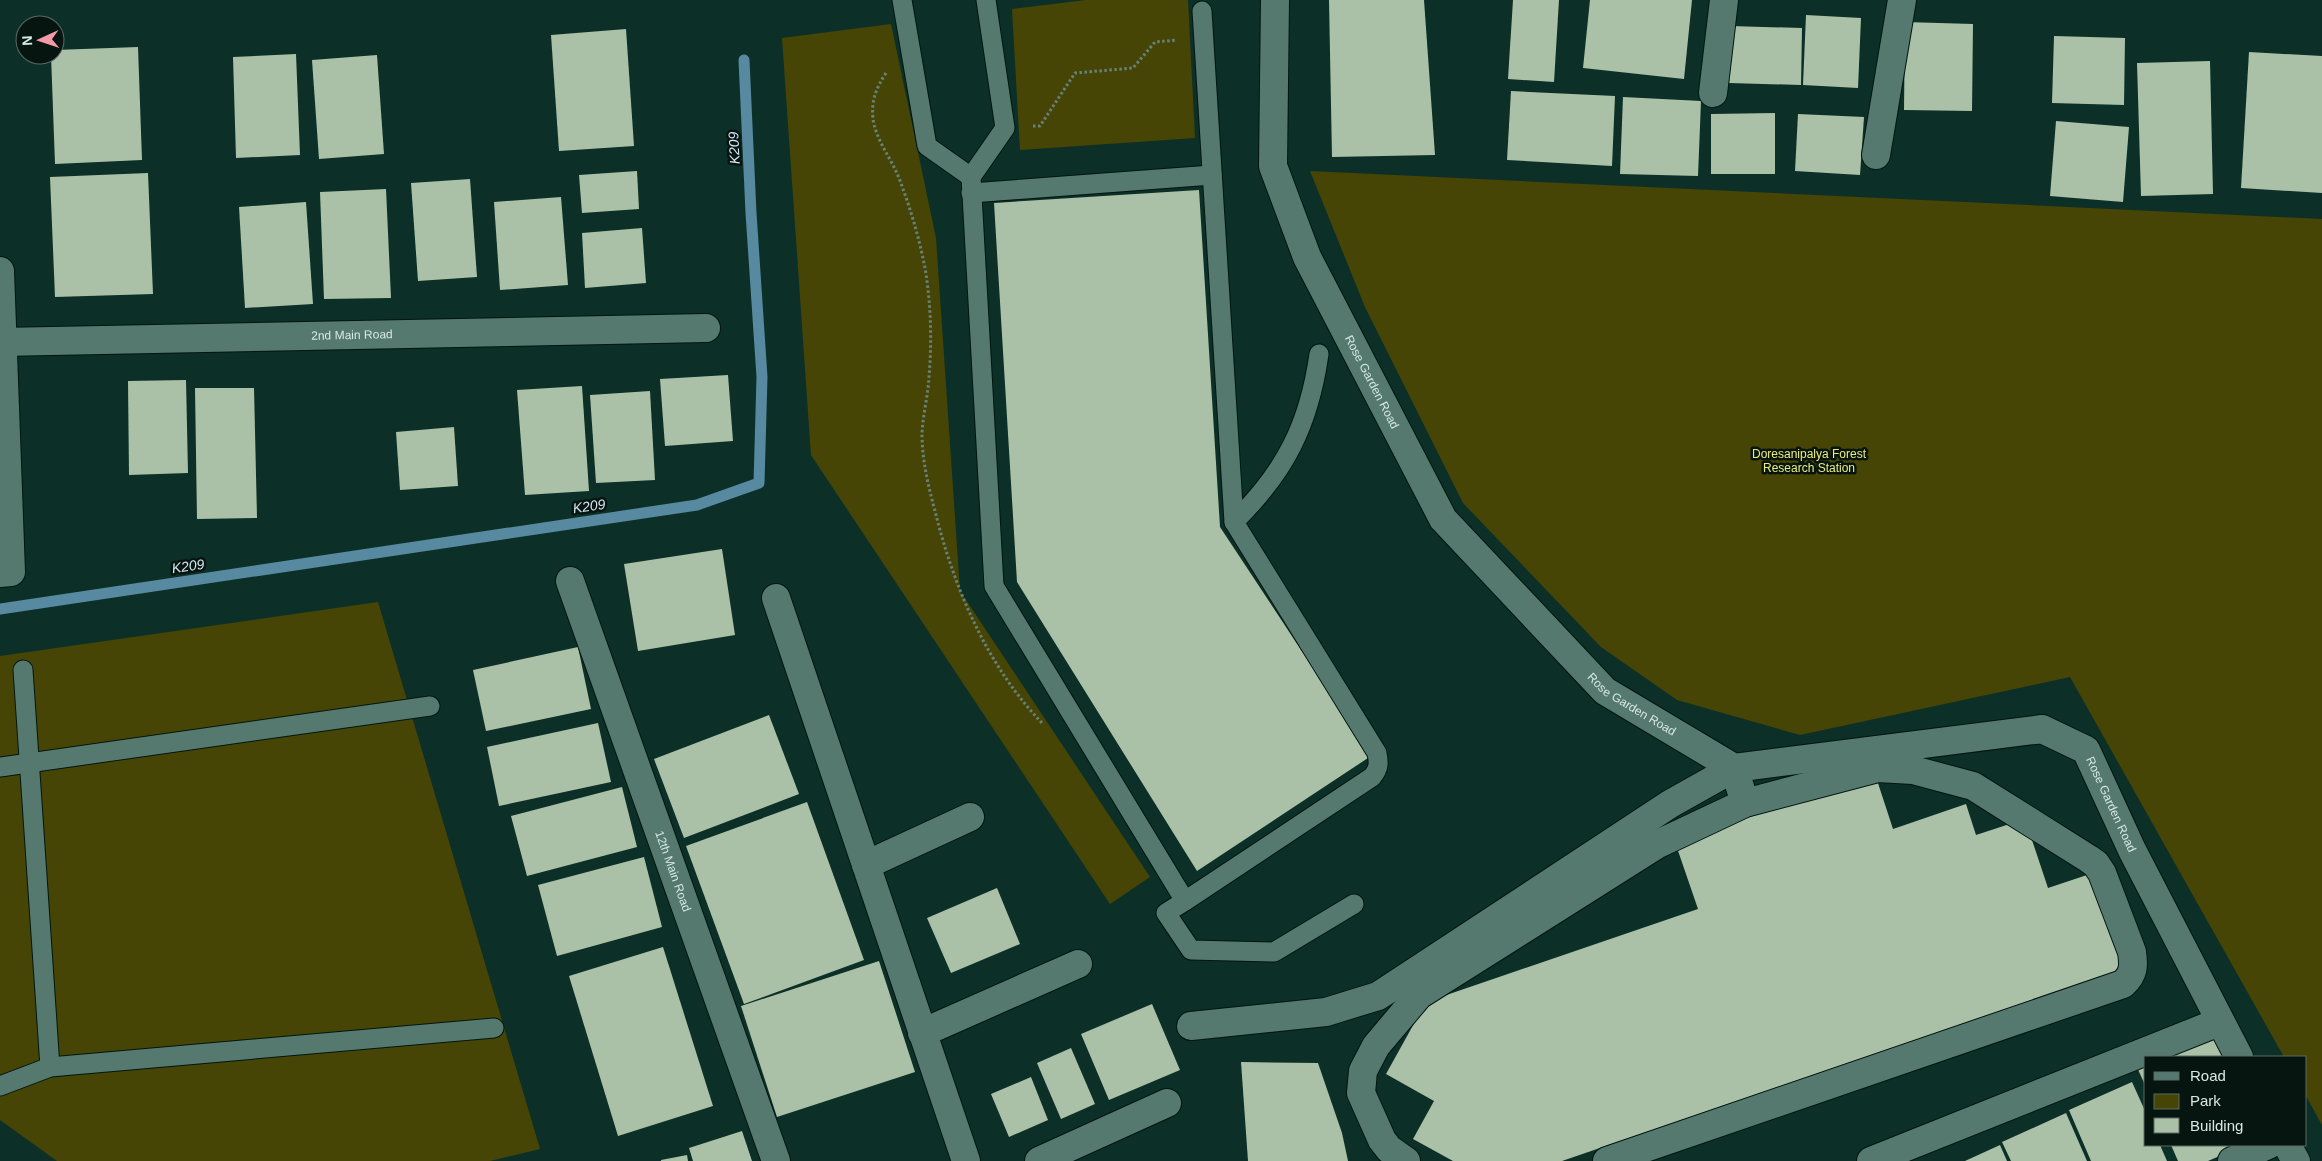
<svg xmlns="http://www.w3.org/2000/svg" width="2322" height="1161" font-family="Arial,sans-serif">
<style>
.green{fill:#474505}
.lines{fill:none;stroke-linecap:round;stroke-linejoin:round}
.stream{stroke:#5789a0;stroke-width:11}
.building{fill:#abc1a7}
.service-casing{stroke:#001610;stroke-width:21}
.minor-casing{stroke:#001610;stroke-width:30}
.tertiary-casing{stroke:#001610;stroke-width:30}
.path{stroke:#66827a;stroke-width:3;stroke-dasharray:2.5 2.5;stroke-linecap:butt}
.service{stroke:#55796e;stroke-width:19}
.minor{stroke:#55796e;stroke-width:28}
.tertiary{stroke:#55796e;stroke-width:28}
.labels{text-anchor:middle;dominant-baseline:central;stroke-width:5;stroke-linejoin:round;paint-order:stroke}
.street-label{font-size:12px;fill:#d6e9e2;stroke:#071510}
.park-label{font-size:12px;fill:#eceb78;stroke:#071510}
.water-label{font-size:14px;font-style:italic;fill:#d2e5f3;stroke:#071510}
</style>
<rect width="100%" height="100%" fill="#0c3027"/>
<g class="green">
<polygon points="1086,0 1188,0 1195,138 1020,150 1012,9"/>
<polygon points="891,24 936,238 960,591 1150,877 1110,904 811,455 782,38"/>
<polygon points="1310,171 2322,219 2322,1125 2306,1096 2306,1057 2284,1057 2070,677 1800,735 1677,700 1601,647 1463,503 1365,307"/>
<polygon points="378,602 540,1149 490,1161 57,1161 0,1120 0,656"/>
</g>
<g class="lines">
<polyline class="stream" points="0,609 697,505 759,483 762,377 751,213 744,60"/>
</g>
<g class="building">
<polygon points="1329,0 1424,0 1435,155 1332,157"/>
<polygon points="1513,0 1559,0 1554,82 1508,79"/>
<polygon points="1590,0 1692,0 1684,79 1583,68"/>
<polygon points="1806,15 1861,18 1858,88 1803,85"/>
<polygon points="1905,22 1973,24 1972,111 1904,110"/>
<polygon points="1730,26 1802,28 1801,85 1729,83"/>
<polygon points="626,29 634,146 559,151 551,35"/>
<polygon points="2054,36 2125,38 2124,105 2052,103"/>
<polygon points="138,47 142,160 55,164 51,55 55,55 55,50"/>
<polygon points="2249,52 2322,56 2322,193 2241,188"/>
<polygon points="296,54 300,155 236,158 233,57"/>
<polygon points="377,55 384,154 319,159 312,60"/>
<polygon points="2210,61 2213,194 2141,196 2137,63"/>
<polygon points="1511,91 1615,96 1612,166 1507,160"/>
<polygon points="1623,97 1701,101 1698,176 1620,174"/>
<polygon points="1775,113 1775,174 1711,174 1711,114"/>
<polygon points="1798,114 1864,117 1860,175 1795,171"/>
<polygon points="2056,121 2129,127 2123,202 2050,196"/>
<polygon points="637,171 639,209 582,213 579,175"/>
<polygon points="148,173 153,294 55,297 50,177"/>
<polygon points="470,179 477,277 418,281 411,183"/>
<polygon points="386,189 391,298 324,299 320,192"/>
<polygon points="1199,190 1220,527 1371,756 1197,871 1017,582 994,203"/>
<polygon points="561,197 568,285 500,290 494,202"/>
<polygon points="306,202 313,304 245,308 239,207"/>
<polygon points="642,228 646,283 585,288 582,233"/>
<polygon points="728,375 733,441 665,446 660,379"/>
<polygon points="186,380 188,473 129,475 128,381"/>
<polygon points="582,386 589,491 525,495 517,390"/>
<polygon points="195,388 254,388 257,518 197,519"/>
<polygon points="650,391 655,480 596,483 590,395"/>
<polygon points="454,427 458,486 400,490 396,432"/>
<polygon points="722,549 735,635 638,651 624,564"/>
<polygon points="578,647 591,709 486,731 473,670"/>
<polygon points="769,715 799,794 684,838 654,759"/>
<polygon points="598,723 611,782 499,806 487,747"/>
<polygon points="1875,774 1893,829 1966,804 1976,835 2025,819 2048,888 2093,873 2125,968 1562,1161 1453,1161 1413,1139 1434,1101 1386,1074 1426,1002 1698,909 1675,842"/>
<polygon points="622,787 637,847 527,876 511,816"/>
<polygon points="807,802 864,960 744,1004 686,846"/>
<polygon points="644,857 662,927 557,956 538,885"/>
<polygon points="997,888 1020,944 951,973 927,918"/>
<polygon points="663,947 713,1106 618,1136 569,976"/>
<polygon points="879,961 915,1072 777,1117 741,1006"/>
<polygon points="1152,1004 1180,1070 1109,1100 1081,1034"/>
<polygon points="2216,1027 2230,1057 2148,1057"/>
<polygon points="1071,1048 1095,1104 1061,1119 1037,1063"/>
<polygon points="2146,1058 2146,1087 2135,1063"/>
<polygon points="1241,1062 1318,1063 1342,1133 1348,1161 1248,1161"/>
<polygon points="1031,1077 1048,1120 1009,1137 991,1094"/>
<polygon points="2132,1082 2146,1113 2146,1145 2160,1145 2167,1161 2091,1161 2069,1110"/>
<polygon points="2066,1113 2087,1161 2011,1161 2002,1142"/>
<polygon points="742,1131 752,1161 693,1161 689,1148"/>
<polygon points="2000,1145 2007,1161 1965,1161"/>
<polygon points="2171,1145 2245,1145 2208,1161 2178,1161"/>
<polygon points="687,1155 688,1161 661,1161 661,1160"/>
</g>
<g class="lines">
<g class="service-casing">
<g id="service">
<polyline points="902,0 927,146 971,177"/>
<path d="M986,0L1005,128L971,177L994,586L1185,901L1372,777C1379,769 1379,763 1377,753L1234,522L1202,11"/>
<polyline points="971,193 1212,175"/>
<path d="M1234,522C1285,472 1309,425 1319,354"/>
<polyline points="23,670 50,1067"/>
<polyline points="0,767 430,706"/>
<polyline points="1185,901 1166,913 1191,950 1274,952 1354,904"/>
<polyline points="0,1086 50,1067 494,1028"/>
</g>
</g>
<g class="minor-casing">
<g id="minor">
<polyline points="1713,93 1724,0"/>
<polyline points="1876,155 1902,0"/>
<polyline points="0,271 11,572 0,573"/>
<path id="s1" d="M0,342L706,328"/>
<path id="s2" d="M570,581L776,1161"/>
<polyline points="776,598 966,1161"/>
<polyline points="866,865 970,817"/>
<polyline points="1191,1026 1326,1012 1378,996 1670,804 1734,768 1745,803"/>
<polyline points="922,1033 1078,964"/>
<polyline points="1039,1161 1167,1103"/>
<path d="M1406,1161L1389,1149L1382,1140L1361,1093L1363,1071L1376,1046L1419,995L1658,844L1745,803L1878,768L1913,770L1973,786L2089,859L2096,864L2102,873L2132,952C2134,966 2134,974 2123,984L1607,1161"/>
<polyline points="1871,1161 2219,1022"/>
<polyline points="2232,1161 2268,1145"/>
</g>
</g>
<g class="tertiary-casing">
<g id="tertiary">
<path id="s3" d="M1275,0L1273,166L1307,257L1443,519L1605,691L1734,768L2042,729L2086,750L2132,850L2239,1057"/>
<polyline points="2287,1145 2296,1161"/>
</g>
</g>
<g class="path">
<path d="M886,73C876,88 871,101 873,119C876,140 891,158 899,178C910,207 919,237 925,268C931,303 932,341 929,377C928,396 923,414 922,433C922,460 928,485 935,511C954,588 987,666 1043,724"/>
<polyline points="1033,126 1040,126 1075,73 1133,68 1155,42 1177,40"/>
</g>
<use href="#service" class="service"/>
<use href="#minor" class="minor"/>
<use href="#tertiary" class="tertiary"/>
</g>
<g class="labels">
<g class="street-label">
<text stroke="none"><textPath href="#s1" startOffset="352">2nd Main Road</textPath></text>
<text stroke="none"><textPath href="#s3" startOffset="404">Rose Garden Road</textPath></text>
<text stroke="none"><textPath href="#s3" startOffset="824">Rose Garden Road</textPath></text>
<text stroke="none"><textPath href="#s3" startOffset="1364">Rose Garden Road</textPath></text>
<text stroke="none"><textPath href="#s2" startOffset="308">12th Main Road</textPath></text>
</g>
<g class="park-label">
<text x="1809" y="454">Doresanipalya Forest<tspan x="1809" dy="14">Research Station</tspan></text>
</g>
<g class="water-label">
<text transform="translate(734 148) rotate(-93)">K209</text>
<text transform="translate(589 506) rotate(-8)">K209</text>
<text transform="translate(188 566) rotate(-8)">K209</text>
</g>
</g>
<rect x="2144" y="1056" width="162" height="90" fill="#071510" stroke="#5a6a64"/>
<rect x="2154" y="1072" width="25" height="8" fill="#55796e" stroke="#5a6a64"/>
<text x="2190" y="1081" font-size="15" fill="#d6e9e2">Road</text>
<rect x="2154" y="1094" width="25" height="15" fill="#474505" stroke="#5a6a64"/>
<text x="2190" y="1106" font-size="15" fill="#d6e9e2">Park</text>
<rect x="2154" y="1118" width="25" height="15" fill="#abc1a7" stroke="#5a6a64"/>
<text x="2190" y="1131" font-size="15" fill="#d6e9e2">Building</text>
<g transform="translate(40 40) rotate(267)"><circle r="24" fill="#071510" stroke="#5a6a64"/>
<path d="M0-4L9 19L0 12L-9 19Z" fill="#f49aa6"/>
<text y="-8" font-size="14" font-weight="bold" text-anchor="middle" fill="#d6e9e2">N</text>
</g>
</svg>
